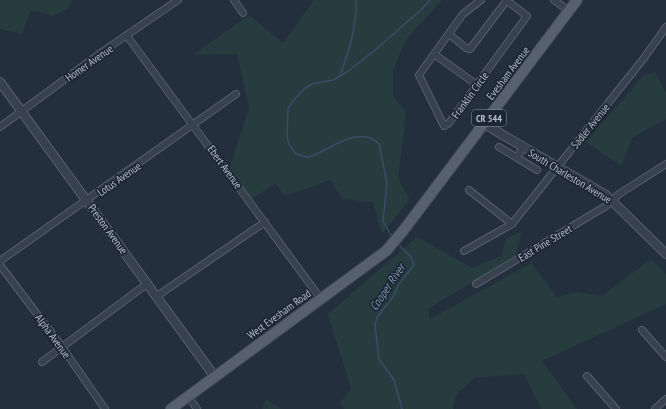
<svg xmlns="http://www.w3.org/2000/svg" width="666" height="409" font-family="'PT Sans Narrow',sans-serif">
<style>
.green{fill:#263c3f}
.lines{fill:none;stroke-linecap:round;stroke-linejoin:round}
.stream{stroke:#394c67;stroke-width:1.5}
.minor-casing{stroke:#565f6c;stroke-width:8}
.tertiary-casing{stroke:#565f6c;stroke-width:10}
.primary-casing{stroke:#414a57;stroke-width:12}
.minor{stroke:#38414e;stroke-width:6}
.tertiary{stroke:#38414e;stroke-width:8}
.primary{stroke:#56606e;stroke-width:10}
.labels{text-anchor:middle;dominant-baseline:central;stroke-width:3.5;stroke-linejoin:round;paint-order:stroke}
.shield{fill:#1d2633;stroke:#878f9c;stroke-width:1}
.shield-label{font-size:10px;font-weight:bold;fill:#b4bcc9}
.street-label{font-size:11px;fill:#b4bcc9;stroke:#1d2633}
.water-label{font-size:12px;font-style:italic;fill:#7c92b1;stroke:#1d2633}
</style>
<rect width="100%" height="100%" fill="#242f3e"/>
<g class="green">
<polygon points="0,0 72,0 69,8 53,16 31,10 22,34 0,29"/>
<polygon points="314,0 442,0 405,41 393,71 393,96 406,112 398,179 410,199 382,234 373,202 343,199 330,180 285,196 275,183 248,202 228,173 249,108 237,54 193,55 249,15 283,43"/>
<polygon points="655,72 666,93 666,119 632,138 621,166 586,142 643,76"/>
<polygon points="522,231 516,255 428,309 430,319 531,263 557,297 577,292 602,296 651,259 666,274 666,304 542,361 577,409 541,409 524,374 474,378 456,395 453,409 344,409 340,403 351,389 328,314 417,237 472,268 501,256 507,238"/>
<polygon points="266,399 281,409 262,409"/>
</g>
<g class="lines">
<g class="stream">
<path d="M340,76C349,50 357,27 356,0"/>
<path d="M391,235L383,221L387,183L379,144C361,124 330,149 312,156L307,157L296,154L289,144L287,137L288,109L293,101L304,89L312,84L333,80L347,72L374,51L422,9L430,0"/>
<polyline points="400,246 411,257 414,265 399,284 393,297 377,317 375,325 379,359 394,380 402,409"/>
</g>
<g class="minor-casing">
<g id="minor">
<polyline points="234,0 243,13"/>
<polyline points="481,0 463,14 419,75 444,126 449,123 527,16 506,0"/>
<polyline points="554,0 569,11"/>
<polyline points="449,34 466,48 470,49 507,0"/>
<polyline points="127,36 321,299"/>
<polyline points="434,54 477,85"/>
<polyline points="0,127 102,52 178,0"/>
<polyline points="499,147 537,170"/>
<polyline points="517,158 523,147"/>
<polyline points="469,190 512,224"/>
<polyline points="464,251 512,224 644,58 666,27"/>
<polyline points="0,261 236,94"/>
<polyline points="0,265 62,347 105,409"/>
<polyline points="476,284 606,206 619,194 666,164"/>
<polyline points="157,296 265,222"/>
<polyline points="642,330 666,357"/>
<polyline points="42,362 148,283"/>
<polyline points="587,376 616,409"/>
<polyline points="188,396 197,409"/>
<polyline points="655,409 666,399"/>
</g>
</g>
<g class="tertiary-casing">
<g id="tertiary">
<polyline points="0,82 215,377"/>
<polyline points="484,124 606,195 666,254"/>
</g>
</g>
<g class="primary-casing">
<polyline id="primary" points="171,409 386,251 403,231 577,0"/>
</g>
<use href="#minor" class="minor"/>
<use href="#tertiary" class="tertiary"/>
<use href="#primary" class="primary"/>
</g>
<g class="labels">
<rect class="shield" x="472" y="110" width="34" height="16" rx="3"/>
<g class="shield-label">
<text x="489" y="118">CR 544</text>
</g>
<g class="street-label">
<text transform="translate(89 63) rotate(-35)">Homer Avenue</text>
<text transform="translate(508 73) rotate(-53)">Evesham Avenue</text>
<text transform="translate(470 95) rotate(-54)">Franklin Circle</text>
<text transform="translate(590 126) rotate(-51)">Sadler Avenue</text>
<text transform="translate(225 167) rotate(54)">Ebert Avenue</text>
<text transform="translate(570 176) rotate(31)">South Charleston Avenue</text>
<text transform="translate(119 179) rotate(-35)">Lotus Avenue</text>
<text transform="translate(108 229) rotate(54)">Preston Avenue</text>
<text transform="translate(545 243) rotate(-31)">East Pine Street</text>
<text transform="translate(279 314) rotate(-36)">West Evesham Road</text>
<text transform="translate(53 336) rotate(54)">Alpha Avenue</text>
</g>
<g class="water-label">
<text transform="translate(387 287) rotate(-56)">Cooper River</text>
</g>
</g>
</svg>
